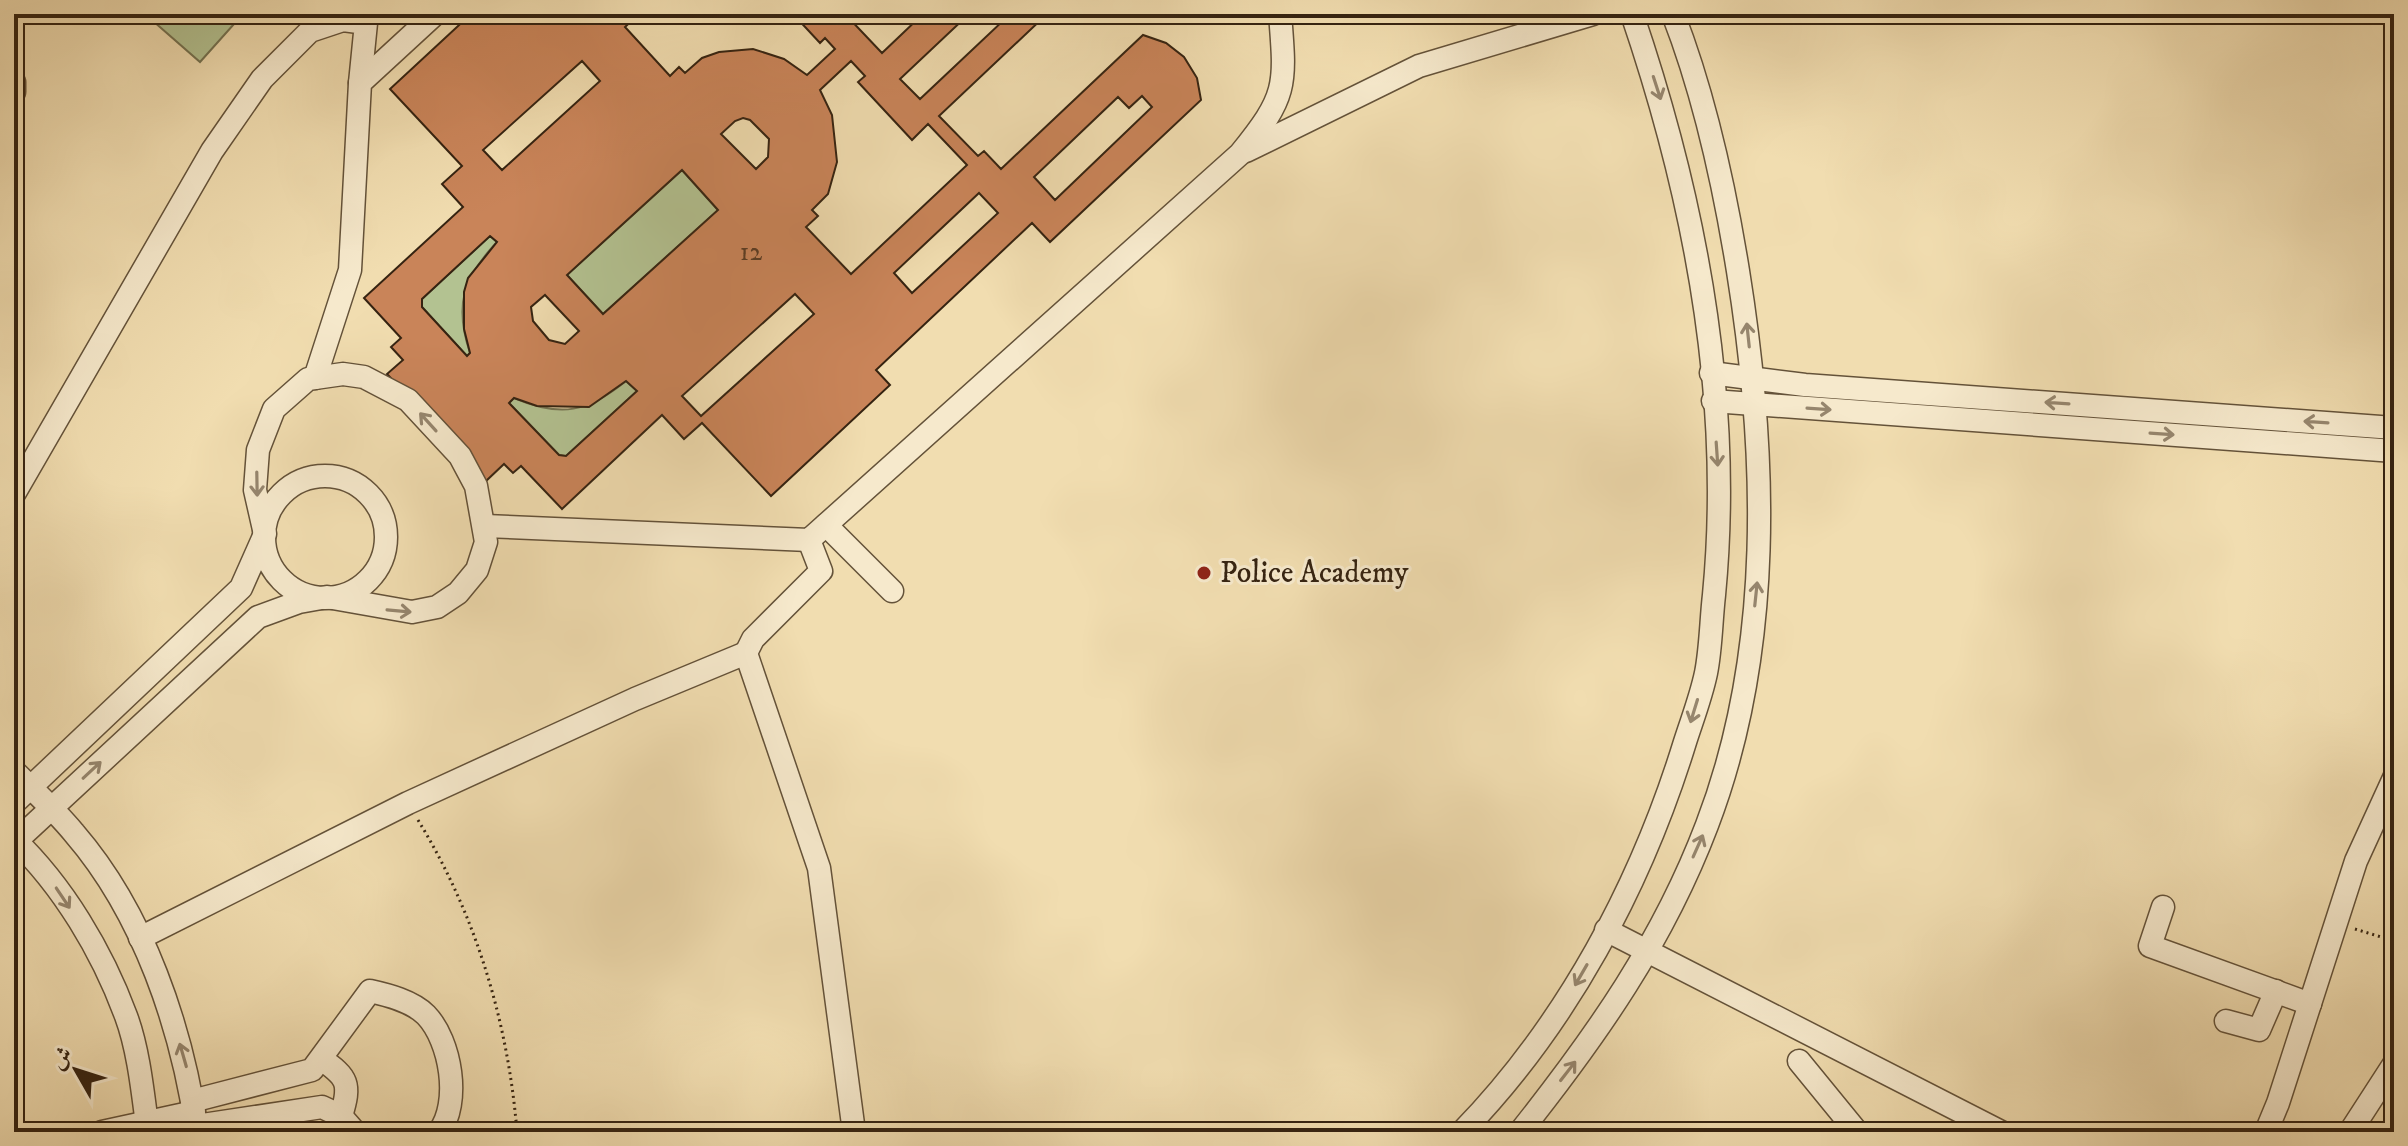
<svg xmlns="http://www.w3.org/2000/svg" width="2408" height="1146" font-family="'IM FELL DW Pica',Amiri,serif">
<style>
.green{fill:#b3c291;stroke:#747251;stroke-width:2}
.building{fill:#c98459;stroke:#352311;stroke-width:2;fill-rule:evenodd}
.lines{fill:none;stroke-linecap:round;stroke-linejoin:round}
.minor-casing{stroke:#645239;stroke-width:25}
.path{stroke:#352311;stroke-width:3;stroke-dasharray:2 4;stroke-linecap:butt}
.minor{stroke:#f6e9cc;stroke-width:22}
.oneway{stroke:#96866e}
.poi-dot{fill:#8f2418;stroke:#f6e9cc;stroke-width:3}
.labels{text-anchor:middle;dominant-baseline:central;stroke-width:6;stroke-linejoin:round;paint-order:stroke}
.number-label{font-size:26px;fill:#5a3b23}
.poi-label{font-size:30px;fill:#352311;stroke:#f6e9cc;text-anchor:start}
</style>
<rect width="100%" height="100%" fill="#f1ddb0"/>
<filter id="stains"><feTurbulence type="fractalNoise" baseFrequency=".0025" numOctaves="4"/><feColorMatrix values="0 0 0 0 .2 0 0 0 0 .09 0 0 0 0 .02 0 0 0 .5 -.17"/></filter>
<radialGradient id="worn" r=".72"><stop offset=".6" stop-color="#630" stop-opacity="0"/><stop offset="1" stop-color="#630" stop-opacity=".3"/></radialGradient>
<g class="green">
<polygon points="145,14 243,14 200,62"/>
<polygon points="682,170 718,210 603,314 567,275"/>
<path d="M490,236L497,242C463,278 454,305 470,353L467,356L422,307V299Z"/>
<path d="M626,381L637,391L566,456L559,455L509,403L514,398C561,418 588,412 626,381Z"/>
</g>
<path class="building" d="M471,14H639L625,27L670,76L679,67L685,73L702,58L719,52L753,49L784,59L807,75L835,49L825,38L820,43L793,14H845L882,53L923,14H969L900,79L920,99L1005,19L1001,14H1047L939,116L978,156L984,151L1001,169L1143,35L1166,43L1184,57L1197,78L1201,100L1050,242L1032,223L876,370L890,385L771,496L702,423L684,439L662,415L562,509L521,466L513,473L504,464L486,481L387,374L403,360L391,347L401,338L364,298L463,207L442,184L462,166L390,89ZM582,61L600,81L502,170L483,150ZM851,61L865,76L858,82L912,140L928,124L967,165L851,274L806,227L818,216L812,210L828,194L837,162L832,115L820,90ZM1142,96L1152,107L1055,200L1034,177L1118,97L1129,108ZM743,118L750,120L769,139L768,157L756,169L721,134L735,121ZM682,170L718,210L603,314L567,275ZM979,193L998,213L912,293L894,273ZM490,236L497,242L468,278L464,292V329L470,353L467,356L422,307V299ZM795,294L814,314L701,416L682,396ZM545,295L579,331L565,344L549,340L533,321L531,307ZM626,381L637,391L566,456L559,455L509,403L514,398L537,406L589,407Z"/>
<g class="lines">
<g class="minor-casing">
<g id="minor">
<polyline points="14,82 14,92"/>
<polyline points="1246,151 1419,66 1593,14"/>
<polyline points="1711,373 1805,385 2394,428"/>
<polyline points="315,378 350,270 360,83 435,14"/>
<polyline points="1713,401 2394,451"/>
<circle cx="325" cy="537" r="61"/>
<polyline points="14,494 212,151 262,79 310,31 343,20 366,23 360,83"/>
<polyline points="826,525 892,591"/>
<path d="M485,526L809,540L1240,154C1287,96 1286,87 1280,14"/>
<polyline points="809,540 821,571 753,639 746,653 819,868 854,1132"/>
<path d="M14,771C34,791 56,811 74,833C144,914 182,1028 197,1132"/>
<polyline points="14,803 241,588 265,534 255,490 258,450 274,409 308,379 343,374 364,377 408,400 460,456 476,486 486,542 477,570 458,593 437,607 412,612 327,597 299,602 258,617 14,843"/>
<path d="M14,839C63,886 102,951 126,1016C139,1051 143,1095 148,1132"/>
<polyline points="2163,907 2150,946 2310,1004"/>
<polyline points="1606,930 2001,1132"/>
<polyline points="140,938 408,803 635,699 746,653"/>
<polyline points="2226,1021 2259,1030 2276,991"/>
<path d="M321,1059C348,1077 351,1084 341,1116"/>
<polyline points="1799,1061 1857,1132"/>
<path d="M192,1101L312,1070L370,991C388,995 412,1001 426,1015C451,1041 461,1103 439,1132"/>
<polyline points="196,1126 322,1107 341,1116 355,1132"/>
<polyline points="102,1132 194,1112"/>
<path d="M1462,1132C1567,1024 1641,885 1685,742C1692,720 1701,697 1706,673C1711,648 1711,621 1714,595C1733,399 1695,199 1632,14"/>
<path d="M1520,1132C1597,1035 1663,941 1707,825C1774,650 1767,452 1738,271C1724,184 1705,96 1673,14"/>
<polyline points="2266,1132 2278,1103 2356,861 2394,778"/>
<polyline points="2350,1132 2394,1064"/>
</g>
</g>
<g class="path">
<path d="M418,820C476,915 508,1022 517,1132"/>
<polyline points="2355,929 2394,941"/>
</g>
<use href="#minor" class="minor"/>
</g>
<defs><path id="oneway-shaft" d="M-6 0H5M1.5-3L5.5 0L1.5 3" fill="none" stroke-width="1.6" stroke-linecap="round" stroke-linejoin="round" transform="scale(2)"/></defs>
<g class="oneway">
<use href="#oneway-shaft" transform="translate(1657 88) rotate(72)"/>
<use href="#oneway-shaft" transform="translate(1748 335) rotate(-96)"/>
<use href="#oneway-shaft" transform="translate(2057 403) rotate(-176)"/>
<use href="#oneway-shaft" transform="translate(1819 409) rotate(4)"/>
<use href="#oneway-shaft" transform="translate(428 422) rotate(-132)"/>
<use href="#oneway-shaft" transform="translate(2316 422) rotate(-176)"/>
<use href="#oneway-shaft" transform="translate(2162 434) rotate(4)"/>
<use href="#oneway-shaft" transform="translate(1717 454) rotate(86)"/>
<use href="#oneway-shaft" transform="translate(257 484) rotate(89)"/>
<use href="#oneway-shaft" transform="translate(1756 594) rotate(-84)"/>
<use href="#oneway-shaft" transform="translate(399 611) rotate(5)"/>
<use href="#oneway-shaft" transform="translate(1694 711) rotate(107)"/>
<use href="#oneway-shaft" transform="translate(92 770) rotate(-43)"/>
<use href="#oneway-shaft" transform="translate(1698 846) rotate(-66)"/>
<use href="#oneway-shaft" transform="translate(63 898) rotate(56)"/>
<use href="#oneway-shaft" transform="translate(1581 975) rotate(120)"/>
<use href="#oneway-shaft" transform="translate(183 1055) rotate(-106)"/>
<use href="#oneway-shaft" transform="translate(1568 1071) rotate(-52)"/>
</g>
<circle class="poi-dot" cx="1204" cy="573" r="8"/>
<g class="labels">
<g class="number-label">
<text x="751" y="252">12</text>
</g>
<g class="poi-label">
<text x="1220" y="573">Police Academy</text>
</g>
</g>
<rect width="2408" height="1146" fill="none" stroke="#f1ddb0" stroke-width="48"/>
<rect x="16" y="16" width="2376" height="1114" fill="none" stroke="#352311" stroke-width="4"/>
<rect x="24" y="24" width="2360" height="1098" fill="none" stroke="#352311" stroke-width="2"/>
<g transform="translate(76 1070) rotate(309)" stroke="#f6e9cc" stroke-width="6" paint-order="stroke">
<path d="M0-6L14 30L0 20L-14 30Z" fill="#352311"/>
<text y="-12" font-size="22" font-weight="bold" text-anchor="middle" fill="#352311">ش</text>
</g>
<rect width="100%" height="100%" filter="url(#stains)"/>
<rect width="100%" height="100%" fill="url(#worn)"/>
</svg>
